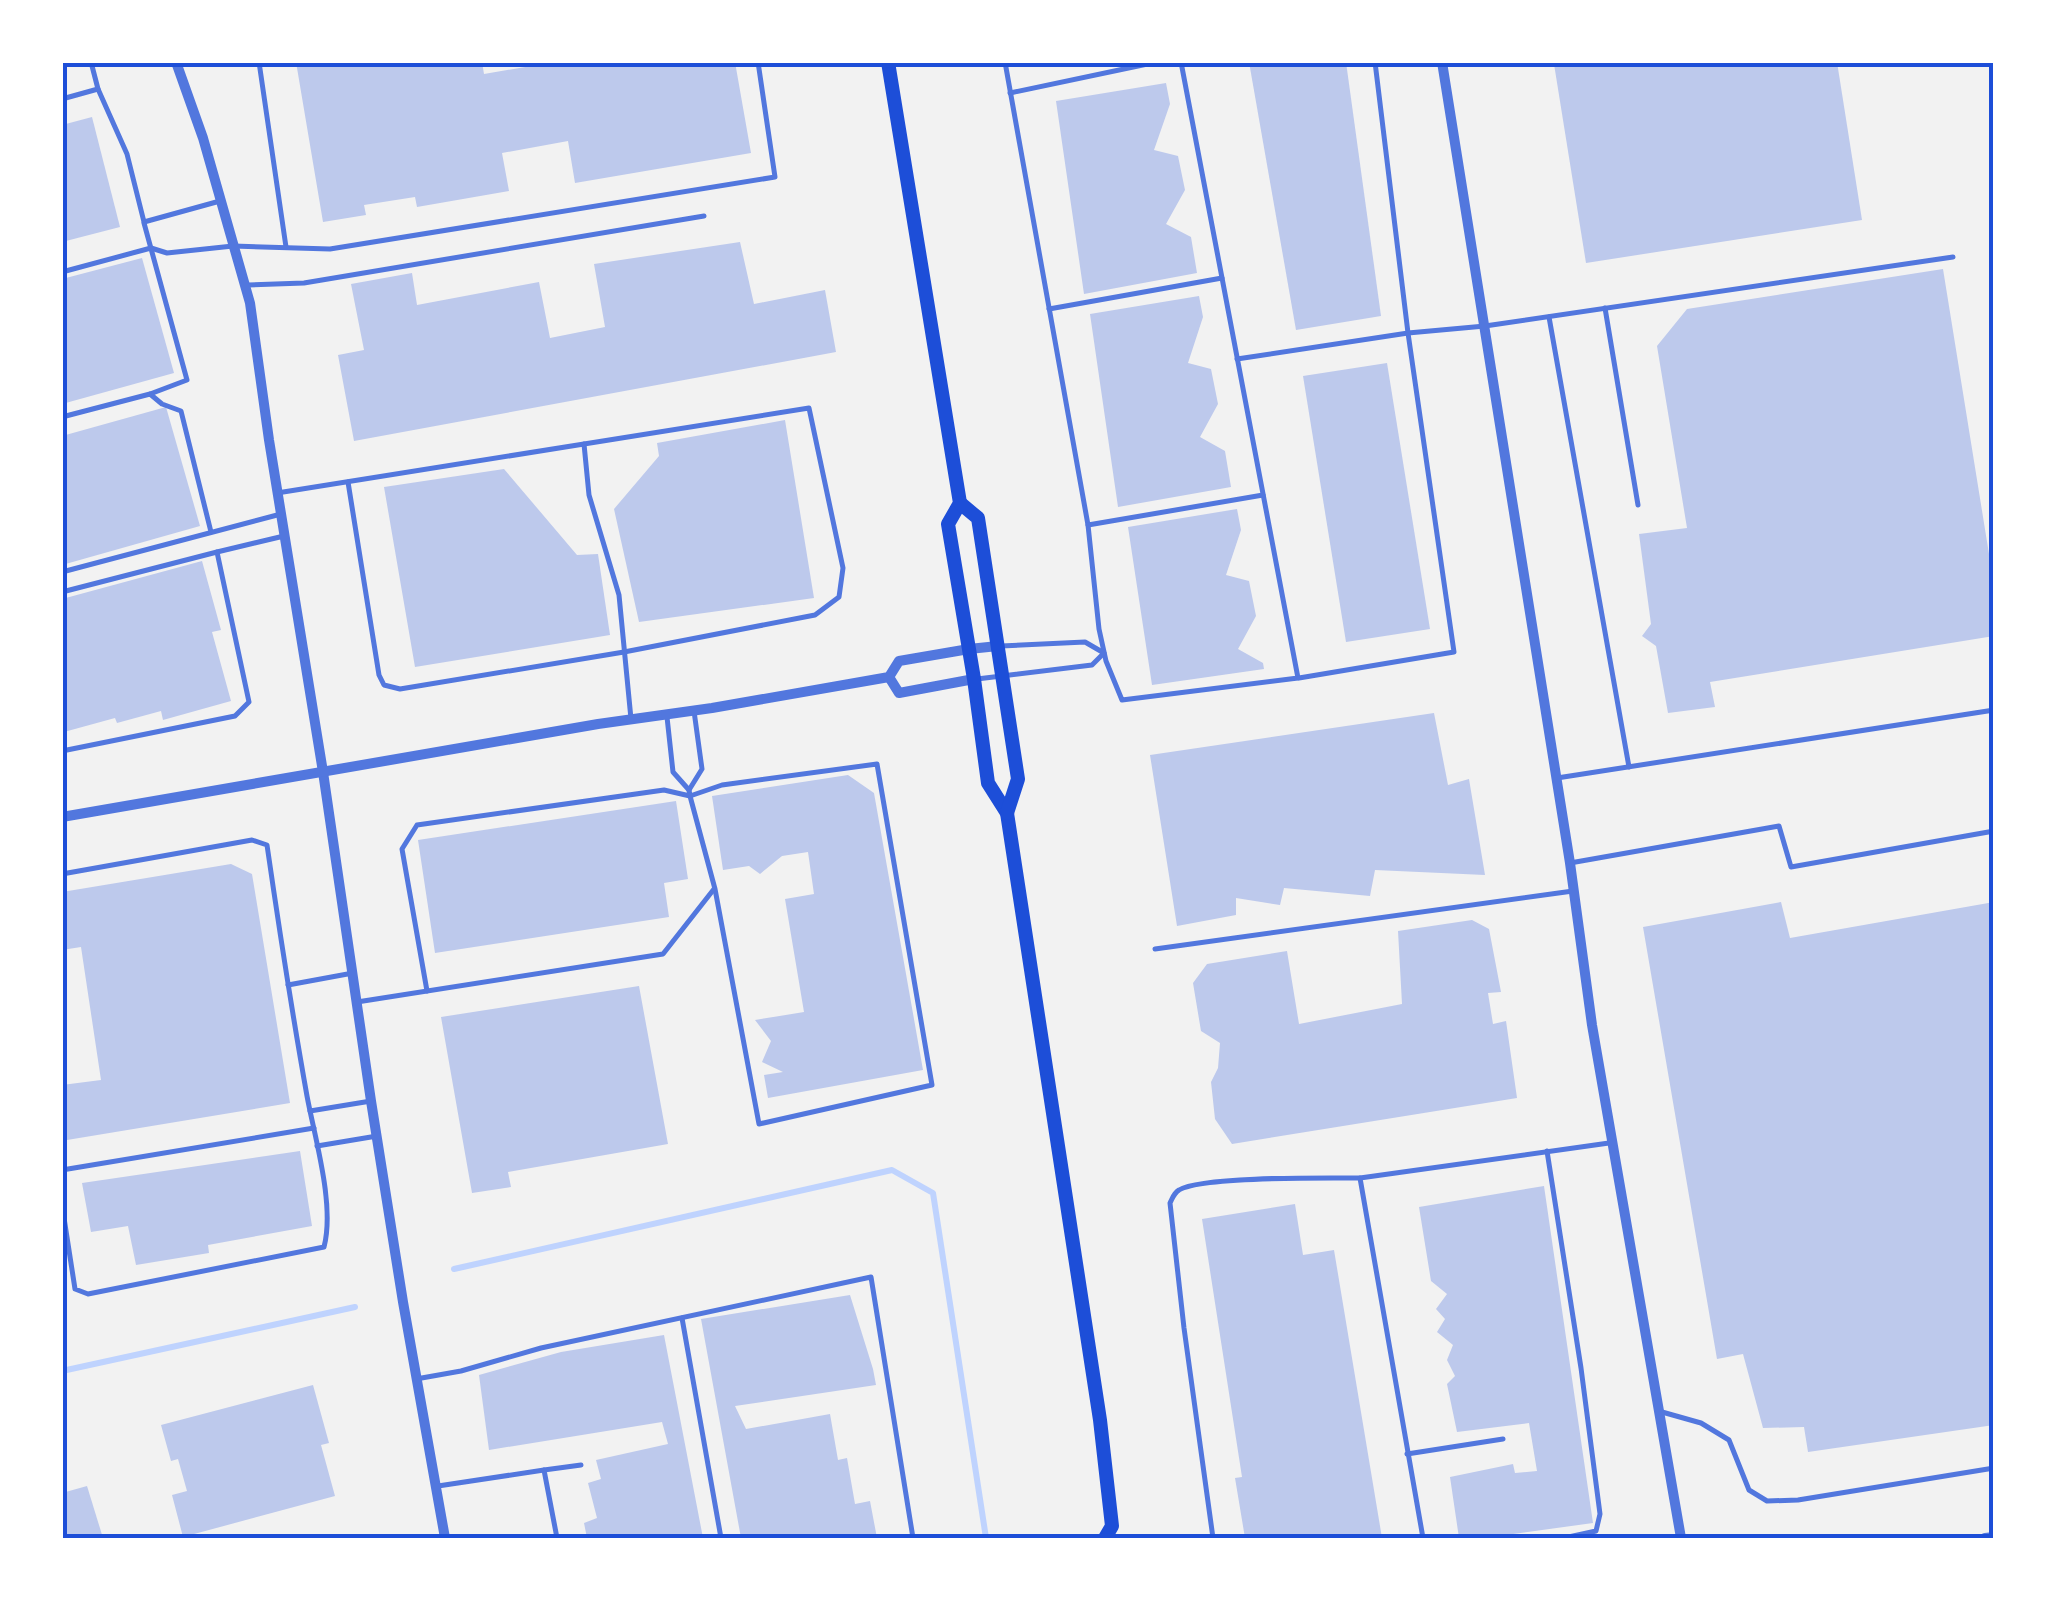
<svg xmlns="http://www.w3.org/2000/svg" width="2056" height="1601" font-family="Karla,sans-serif">
<style>
.lines{fill:none;stroke-linecap:round;stroke-linejoin:round}
.stream{stroke:#bfd3fe;stroke-width:6}
.building{fill:#bdc9ec}
.service{stroke:#5277de;stroke-width:5}
.minor{stroke:#5277de;stroke-width:10}
.secondary{stroke:#1d4ed8;stroke-width:14}
.neatline{fill:none;stroke:#1d4ed8;stroke-width:4}
</style>
<rect width="100%" height="100%" fill="#f2f2f2"/>
<g class="lines">
<g class="stream">
<polyline points="454,1269 892,1170 933,1193 986,1538"/>
<polyline points="62,1371 355,1307"/>
</g>
</g>
<g class="building">
<polygon points="296,62 482,62 484,74 554,62 735,62 751,153 575,183 568,141 502,153 509,191 417,207 415,197 364,205 366,215 323,222"/>
<polygon points="1249,62 1346,62 1381,316 1296,330"/>
<polygon points="1565,62 1837,62 1862,220 1586,263 1554,64"/>
<polygon points="1166,83 1170,104 1154,150 1178,156 1185,190 1166,224 1191,237 1197,273 1084,294 1056,101"/>
<polygon points="92,117 120,227 62,242 62,125"/>
<polygon points="740,242 754,304 825,290 836,352 354,441 338,355 364,350 351,284 412,273 417,305 539,282 550,338 605,327 594,264"/>
<polygon points="142,258 174,373 62,404 62,279"/>
<polygon points="1943,269 1994,585 1994,636 1710,682 1715,707 1668,713 1656,646 1642,636 1651,624 1639,534 1687,528 1657,346 1687,309"/>
<polygon points="1199,296 1203,317 1188,363 1211,369 1218,404 1200,437 1225,451 1231,487 1118,507 1090,314"/>
<polygon points="1387,363 1430,629 1346,642 1303,376"/>
<polygon points="166,407 200,526 62,565 62,436"/>
<polygon points="785,420 814,598 639,622 614,509 659,456 657,443"/>
<polygon points="504,469 577,555 598,554 610,635 415,667 384,487"/>
<polygon points="1237,509 1241,530 1226,575 1249,581 1256,616 1238,649 1263,663 1264,669 1152,685 1128,527"/>
<polygon points="202,561 221,630 212,632 231,701 163,720 161,711 117,723 115,718 64,732 62,725 62,599"/>
<polygon points="1434,713 1448,785 1469,779 1485,875 1375,870 1370,896 1284,888 1280,905 1236,898 1236,915 1177,926 1150,755"/>
<polygon points="848,775 874,793 923,1070 768,1098 764,1075 783,1072 762,1062 771,1041 755,1020 804,1012 785,899 814,894 808,852 782,856 760,874 749,866 723,870 712,796"/>
<polygon points="676,801 688,879 664,883 669,917 435,953 418,840"/>
<polygon points="231,864 252,874 290,1103 67,1140 62,1120 62,1085 101,1080 81,947 62,950 62,892"/>
<polygon points="1781,902 1790,938 1994,902 1994,1425 1808,1452 1804,1427 1763,1428 1743,1354 1717,1359 1643,927"/>
<polygon points="1472,920 1489,929 1501,992 1488,993 1493,1024 1506,1021 1517,1098 1232,1144 1215,1119 1211,1082 1218,1068 1220,1043 1201,1031 1193,983 1207,964 1287,951 1299,1024 1402,1004 1398,931"/>
<polygon points="639,986 668,1144 508,1172 511,1187 472,1193 441,1017"/>
<polygon points="300,1151 312,1226 208,1245 209,1253 136,1265 128,1226 91,1232 82,1183"/>
<polygon points="1544,1186 1593,1523 1484,1538 1459,1538 1450,1477 1513,1464 1515,1473 1537,1471 1529,1423 1457,1432 1447,1384 1455,1376 1447,1360 1453,1345 1437,1332 1445,1319 1436,1309 1447,1294 1431,1281 1419,1207"/>
<polygon points="1295,1204 1303,1255 1334,1250 1382,1538 1245,1538 1235,1478 1242,1477 1202,1219"/>
<polygon points="850,1295 873,1369 876,1385 735,1406 746,1429 830,1414 838,1460 847,1458 855,1504 870,1501 877,1538 741,1538 701,1319"/>
<polygon points="664,1335 703,1538 587,1538 584,1523 597,1518 588,1483 601,1479 596,1460 668,1444 662,1422 489,1450 479,1375 561,1352"/>
<polygon points="313,1385 329,1443 321,1445 335,1496 183,1537 172,1495 187,1491 178,1459 171,1461 161,1425"/>
<polygon points="87,1486 103,1538 62,1538 62,1493"/>
</g>
<g class="lines">
<g class="service">
<polyline points="259,62 286,247"/>
<polyline points="1005,62 1088,525 1099,629 1106,661 1122,700 1298,678 1181,62"/>
<polyline points="98,89 127,154 144,222 220,201"/>
<polyline points="1010,93 1157,62"/>
<polyline points="62,99 98,89 91,62"/>
<polyline points="144,223 187,380 150,394"/>
<polyline points="62,272 151,248 167,253 233,246 330,249 775,177 758,62"/>
<polyline points="248,285 304,283 704,216"/>
<polyline points="1605,308 1638,505"/>
<polyline points="1049,309 1222,278"/>
<polyline points="1549,317 1629,767"/>
<polyline points="1237,359 1408,333 1485,326 1953,257"/>
<polyline points="62,417 150,394 162,404 181,411 211,532"/>
<polyline points="348,482 379,675 384,685 400,689 624,652 815,615 839,597 843,568 809,408 584,444"/>
<polyline points="277,493 584,444 589,495 619,595 631,719"/>
<polyline points="1088,525 1263,495"/>
<polyline points="62,572 281,514"/>
<polyline points="62,592 217,552"/>
<polyline points="1299,678 1454,652 1408,333 1375,62"/>
<polyline points="977,679 1092,665 1104,653 1085,642 1001,646"/>
<polyline points="62,751 235,716 249,702 217,552 284,536"/>
<polyline points="1557,778 1994,710"/>
<polyline points="689,790 702,769 694,711"/>
<polyline points="1570,863 1779,826 1791,867 1994,831"/>
<path d="M62,874L252,840L267,845C279,928 292,1012 307,1096C315,1139 335,1205 324,1247L88,1294L75,1289L62,1205"/>
<polyline points="1155,949 1573,891"/>
<polyline points="288,985 353,973"/>
<polyline points="427,991 402,849 417,825 664,790 690,796 722,785 877,764 932,1085 759,1124 715,889 690,796 689,790 673,772 667,717"/>
<polyline points="357,1002 663,954 714,889"/>
<polyline points="310,1111 371,1101"/>
<polyline points="317,1146 377,1136"/>
<polyline points="1547,1151 1581,1368 1600,1514 1596,1531 1564,1538"/>
<polyline points="62,1170 314,1128"/>
<polyline points="682,1318 721,1538"/>
<polyline points="416,1379 461,1371 541,1348 871,1277 913,1538"/>
<polyline points="1662,1412 1701,1423 1729,1440 1749,1490 1767,1501 1798,1500 1994,1468"/>
<polyline points="1407,1454 1503,1439"/>
<polyline points="438,1486 544,1470"/>
<polyline points="557,1538 544,1470 581,1465"/>
<path d="M1213,1538L1184,1328L1170,1203C1173,1197 1174,1193 1179,1190C1201,1176 1327,1178 1360,1178"/>
<polyline points="1423,1538 1360,1178 1609,1143"/>
</g>
<g class="minor">
<polyline points="176,62 203,138 250,303 269,440 323,772 371,1101 403,1302 445,1538"/>
<polyline points="1442,62 1570,863 1592,1025 1681,1538"/>
<polyline points="889,677 899,693 974,679"/>
<polyline points="62,817 598,724 712,708 889,677 899,661 969,649 998,646"/>
<polyline points="1985,1538 1994,1537"/>
</g>
<g class="secondary">
<polyline points="888,62 960,503 948,524 974,679 988,783 1007,813 1100,1420 1112,1526 1105,1538"/>
<polyline points="960,503 978,518 1018,779 1007,813"/>
</g>
</g>
<rect width="2056" height="1601" fill="none" stroke="#ffffff" stroke-width="130"/>
<rect x="65" y="65" width="1926" height="1471" class="neatline"/>
</svg>
